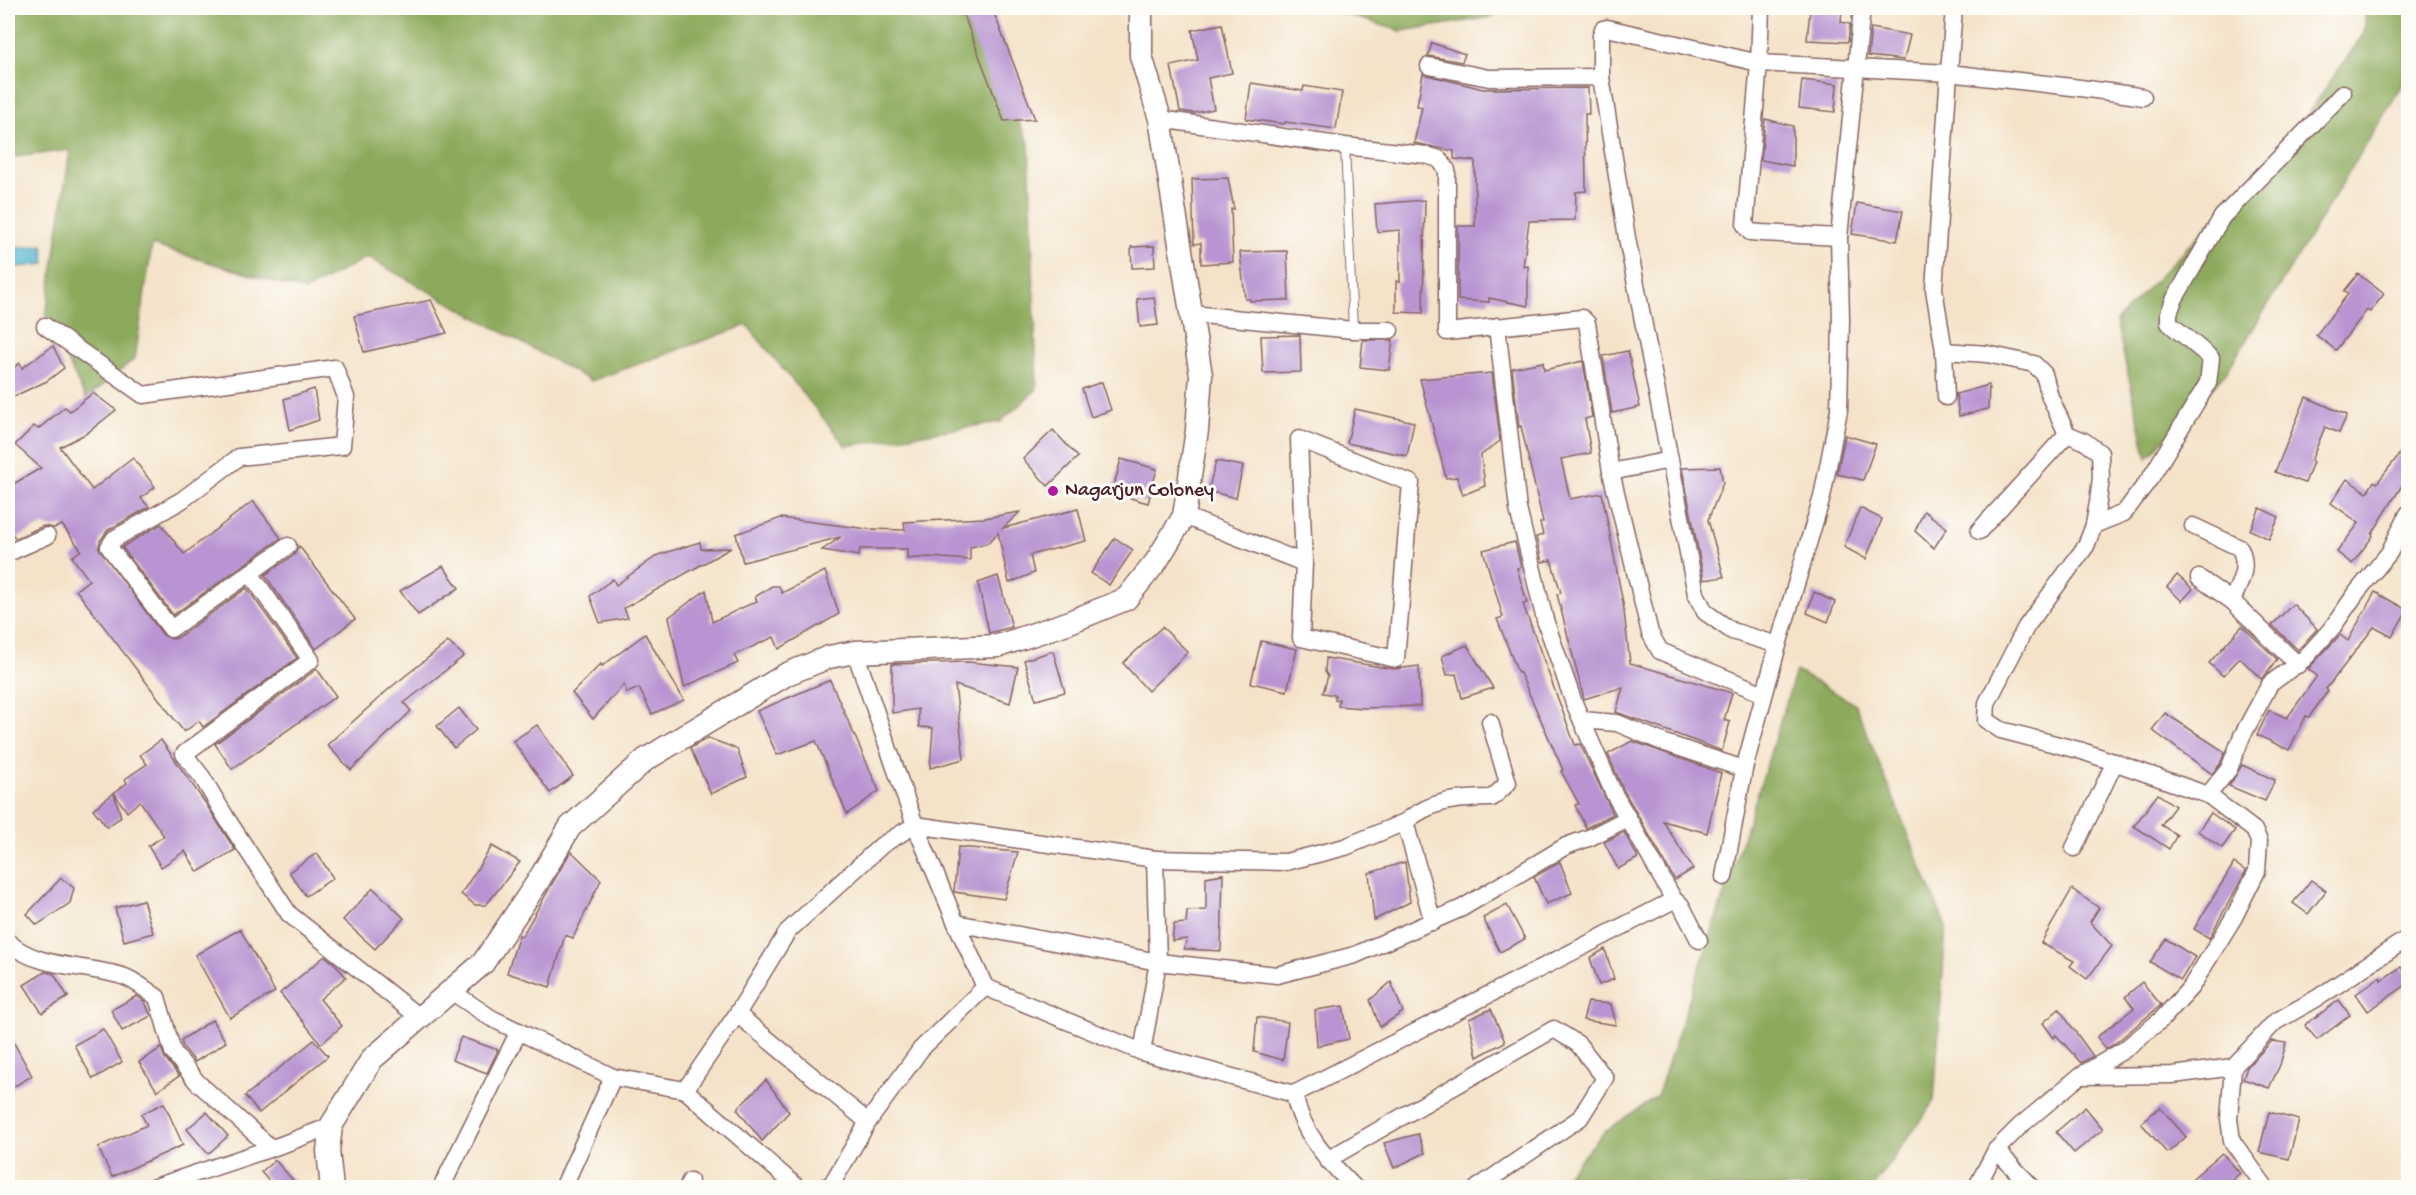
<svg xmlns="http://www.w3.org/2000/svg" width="2416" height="1195" font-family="'Gochi Hand',sans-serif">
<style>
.forest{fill:#8caa5c;stroke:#6b6444;stroke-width:1.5}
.water{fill:#52b6d1;stroke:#4e6a7e;stroke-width:1.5}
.building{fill:#b895d2}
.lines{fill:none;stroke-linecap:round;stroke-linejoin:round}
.lane-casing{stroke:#866462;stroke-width:10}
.street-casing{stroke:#866462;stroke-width:19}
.secondary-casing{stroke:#866462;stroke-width:25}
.lane{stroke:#fff;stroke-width:8}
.street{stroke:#fff;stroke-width:16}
.secondary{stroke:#fff;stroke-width:22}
.poi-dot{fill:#b5179e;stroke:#fdfcf7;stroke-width:2}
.labels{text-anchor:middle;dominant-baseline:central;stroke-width:6;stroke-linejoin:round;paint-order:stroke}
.poi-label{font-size:20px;fill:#4a1f2b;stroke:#fdfcf7;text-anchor:start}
</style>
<rect width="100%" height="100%" fill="#fdfcf7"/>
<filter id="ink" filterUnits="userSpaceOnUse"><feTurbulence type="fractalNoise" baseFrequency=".0167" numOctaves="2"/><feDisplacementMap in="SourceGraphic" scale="12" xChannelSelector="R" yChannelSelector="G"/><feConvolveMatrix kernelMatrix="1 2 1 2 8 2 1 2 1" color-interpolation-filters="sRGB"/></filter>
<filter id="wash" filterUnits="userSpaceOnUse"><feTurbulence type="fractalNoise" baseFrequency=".008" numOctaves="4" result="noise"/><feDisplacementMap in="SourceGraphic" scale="24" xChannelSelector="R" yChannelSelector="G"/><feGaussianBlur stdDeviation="1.35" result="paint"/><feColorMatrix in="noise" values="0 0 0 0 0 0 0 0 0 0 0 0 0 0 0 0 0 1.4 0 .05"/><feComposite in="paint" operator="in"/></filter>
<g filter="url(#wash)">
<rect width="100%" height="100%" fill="#f4e3c9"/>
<g class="forest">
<polygon points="8,8 957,8 1029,142 1037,389 1000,422 846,446 747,325 591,381 367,257 305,291 152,245 135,358 86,399 46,316 70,150 8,158"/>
<polygon points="1324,8 1505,8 1493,17 1401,31"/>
<polygon points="2366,8 2408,8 2408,76 2226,373 2147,458 2116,321 2288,143 2364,33"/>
<polygon points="1796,671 1855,704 1946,927 1934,1101 1873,1187 1555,1188 1605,1131 1657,1097 1761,783"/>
</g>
<polygon class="water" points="43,245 45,264 8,268 8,249"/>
<g id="blocks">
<g class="building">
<polygon points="961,8 992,8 1035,119 1004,121"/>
<polygon points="1842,9 1841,22 1850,24 1848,42 1807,40 1810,10"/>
<polygon points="1222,24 1232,73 1208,78 1214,109 1194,113 1180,111 1171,66 1198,60 1192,30"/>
<polygon points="1871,28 1910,35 1904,60 1868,56"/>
<polygon points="1432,43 1465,54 1462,62 1428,56"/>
<polygon points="1423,74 1483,89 1588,88 1589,114 1585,114 1586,191 1576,192 1575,220 1529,221 1523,267 1528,266 1528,306 1489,298 1489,302 1458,300 1458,226 1475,226 1475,161 1454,159 1454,151 1414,143 1422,107 1417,106"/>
<polygon points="1802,80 1837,84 1835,112 1799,108"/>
<polygon points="1251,83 1303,91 1304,86 1342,92 1336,129 1285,122 1284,124 1246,119"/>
<polygon points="1765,119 1793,126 1793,166 1761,160"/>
<polygon points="1228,178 1234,209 1231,209 1233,262 1201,264 1201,243 1194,244 1192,179"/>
<polygon points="1425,200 1423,313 1396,312 1396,281 1400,282 1400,230 1377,232 1375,204"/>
<polygon points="1857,203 1903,211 1897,241 1852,234"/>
<polygon points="1154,246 1155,267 1132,268 1131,247"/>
<polygon points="1287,251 1289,300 1250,301 1250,299 1245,299 1240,252"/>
<polygon points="2358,274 2384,294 2370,312 2367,310 2336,350 2316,335 2348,294 2344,291"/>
<polygon points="1154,297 1158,325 1140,327 1137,299"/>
<polygon points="431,300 447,333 364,352 354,316"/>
<polygon points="1300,335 1301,372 1263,373 1261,336"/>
<polygon points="1363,340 1393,340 1389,370 1360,367"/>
<polygon points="53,346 64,368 47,381 8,399 8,372 20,363 22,368"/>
<polygon points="1628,351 1640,407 1612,413 1603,356"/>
<polygon points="1583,361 1592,417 1585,419 1591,453 1561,459 1570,499 1602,493 1623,603 1630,663 1732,693 1724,720 1730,722 1722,751 1616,712 1623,687 1584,699 1557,594 1561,593 1551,560 1542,562 1536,537 1543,535 1540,523 1543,522 1521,426 1519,427 1512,368 1543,362 1544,370"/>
<polygon points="1492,373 1500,441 1481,455 1485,486 1463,495 1457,477 1446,478 1420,379"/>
<polygon points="1102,382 1111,410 1091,417 1082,389"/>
<polygon points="1989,385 1988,409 1959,416 1956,394"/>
<polygon points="314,389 319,420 290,430 284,399"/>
<polygon points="93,393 116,410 87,433 60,447 92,490 133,458 155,487 141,498 149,507 108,530 100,541 99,548 163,635 172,639 177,638 247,588 297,658 203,727 199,721 184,732 76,590 89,580 72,557 81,550 62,525 54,528 43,526 16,538 8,530 8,487 41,468 15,445 34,426 38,429 65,407 70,411"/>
<polygon points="2306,397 2347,415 2339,433 2325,427 2311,461 2313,462 2305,483 2275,472"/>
<polygon points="1355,409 1414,422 1407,456 1347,443"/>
<polygon points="1053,430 1078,457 1048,486 1023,459"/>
<polygon points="1845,435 1876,444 1863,480 1837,474"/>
<polygon points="2409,442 2409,474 2372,534 2373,536 2352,564 2337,552 2359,523 2331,503 2347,479 2367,493 2374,481 2377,483"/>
<polygon points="1121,459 1157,469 1148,503 1112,493"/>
<polygon points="1216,461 1243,466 1236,498 1208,491"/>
<polygon points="1720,467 1723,483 1708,520 1724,577 1704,580 1682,468"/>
<polygon points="253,501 281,538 173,615 122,547 161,524 184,554"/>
<polygon points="1860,508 1882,519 1866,559 1844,547"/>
<polygon points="2260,508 2279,517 2269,539 2250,530"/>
<polygon points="1078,509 1086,541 1030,555 1034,573 1009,583 998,533 988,543 970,547 970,560 928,557 907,559 907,549 860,549 859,556 822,550 841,537 743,562 736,534 781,518 868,529 905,530 904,522 985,518 1020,512 1003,528"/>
<polygon points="1924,511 1947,528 1934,548 1915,531"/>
<polygon points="1115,538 1133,550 1109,585 1091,573"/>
<polygon points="700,542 701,549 731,548 624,608 628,618 600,623 590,596 613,579 616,585 658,555"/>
<polygon points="1515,542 1521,567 1517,568 1527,603 1523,604 1575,745 1580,744 1613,814 1586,828 1575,805 1579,804 1561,771 1563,770 1520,673 1518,673 1497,619 1503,617 1483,550"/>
<polygon points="299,546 355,619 316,649 265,575 294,555"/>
<polygon points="443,566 459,588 418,615 400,591"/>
<polygon points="825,571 839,614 779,649 774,637 734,655 738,663 684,687 669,617 706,590 712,622 757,601 755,597 772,586 779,586 782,593"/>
<polygon points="2177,575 2193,589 2182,601 2167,587"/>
<polygon points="998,576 1012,627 989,633 978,583"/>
<polygon points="1814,592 1835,602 1828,622 1807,613"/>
<polygon points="2375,592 2407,610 2392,637 2374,627 2326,689 2328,691 2309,717 2306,716 2289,750 2257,735 2269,710 2287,718 2317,676 2308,669 2340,635 2348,641"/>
<polygon points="2293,604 2317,629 2298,650 2272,625"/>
<polygon points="2242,626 2277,659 2269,671 2261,679 2240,658 2223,676 2209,663"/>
<polygon points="1162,627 1188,652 1148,691 1123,663"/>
<polygon points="645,634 684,700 652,714 639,688 627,693 624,684 593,719 572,693 601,664 602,666"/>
<polygon points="1261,641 1297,649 1287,691 1251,683"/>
<polygon points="448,642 464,656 404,703 411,711 351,770 327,745 390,688"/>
<polygon points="1467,645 1493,688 1462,698 1456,674 1447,675 1442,656"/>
<polygon points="1053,651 1065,692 1036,700 1024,660"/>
<polygon points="1326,658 1394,669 1419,666 1420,706 1363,708 1338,706 1339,699 1335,700 1335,695 1323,693 1328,676 1325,672"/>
<polygon points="968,662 1018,667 1010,703 955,685 964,759 930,768 933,728 919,727 918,709 892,713 892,664"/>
<polygon points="317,669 336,696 232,769 215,744"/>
<polygon points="830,680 879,791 847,814 816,741 777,755 757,711"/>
<polygon points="459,708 476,730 454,748 437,726"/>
<polygon points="2165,713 2225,752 2220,764 2212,774 2152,730"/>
<polygon points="537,725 573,776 550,793 513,741"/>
<polygon points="708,738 737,749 747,777 711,794 690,748"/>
<polygon points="161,740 206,804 235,850 198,872 185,851 161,867 148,846 164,836 140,801 127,812 114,793 127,783 125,779 147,764 140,755"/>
<polygon points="1632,741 1721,773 1707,833 1663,821 1693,869 1675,880 1623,789 1608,754"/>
<polygon points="2242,765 2275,780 2265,801 2229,786"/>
<polygon points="114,793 121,817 107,827 93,809"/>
<polygon points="2158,794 2175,806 2161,825 2177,835 2169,849 2134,826"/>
<polygon points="2211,813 2235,830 2222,848 2198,831"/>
<polygon points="1624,832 1638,858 1618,869 1604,842"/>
<polygon points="492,846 520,862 486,905 475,905 461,894"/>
<polygon points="958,847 1018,852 1004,899 954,892"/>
<polygon points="571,851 601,880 573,938 565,935 550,987 507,973 519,935 522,936"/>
<polygon points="317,853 333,878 306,896 289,872"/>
<polygon points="1405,862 1410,902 1374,920 1369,873"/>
<polygon points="1560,862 1572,893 1546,904 1534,877"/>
<polygon points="2234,863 2246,871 2209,938 2194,929"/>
<polygon points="1223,874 1221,951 1184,949 1187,939 1172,941 1174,924 1186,923 1187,911 1206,910 1206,877"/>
<polygon points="61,878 74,888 70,903 37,925 27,914"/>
<polygon points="2311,880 2326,891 2308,914 2293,903"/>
<polygon points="373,888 404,918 375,949 343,920"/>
<polygon points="2072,889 2099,908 2090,922 2112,946 2087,979 2070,966 2074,961 2041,943"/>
<polygon points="143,900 153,933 124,941 115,908"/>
<polygon points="1507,905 1525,939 1500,952 1483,918"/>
<polygon points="240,929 275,992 230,1018 195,955"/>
<polygon points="2166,939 2195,957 2181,980 2150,962"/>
<polygon points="1605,949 1614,979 1599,985 1590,958"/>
<polygon points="325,956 336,965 346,977 320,999 342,1026 321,1044 280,993"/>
<polygon points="2401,967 2409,978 2409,983 2368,1011 2356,994 2380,977 2381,980"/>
<polygon points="45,972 54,974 68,997 42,1013 24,985"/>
<polygon points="1391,982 1403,1012 1380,1027 1370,1000"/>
<polygon points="2142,982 2161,1005 2118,1041 2106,1049 2097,1037 2134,1008 2125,997"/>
<polygon points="137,996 145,1002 151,1016 122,1031 111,1010"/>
<polygon points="2339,1000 2350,1015 2317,1040 2305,1025"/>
<polygon points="1588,1002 1611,1004 1616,1025 1583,1020"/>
<polygon points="1343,1006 1349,1039 1317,1046 1315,1010"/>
<polygon points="1491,1009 1505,1042 1477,1057 1469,1019"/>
<polygon points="2059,1009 2093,1056 2081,1063 2056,1035 2054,1038 2043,1023"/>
<polygon points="1257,1017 1288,1022 1283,1060 1254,1052"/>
<polygon points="212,1020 226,1042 195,1062 183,1047 181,1040"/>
<polygon points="103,1029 122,1062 93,1079 74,1045"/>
<polygon points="8,1032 32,1076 8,1090"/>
<polygon points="461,1037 498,1050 487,1073 452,1060"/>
<polygon points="314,1040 328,1056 259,1113 245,1096"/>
<polygon points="2272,1041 2286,1043 2280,1065 2269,1088 2243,1079 2247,1067"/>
<polygon points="161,1048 165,1058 179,1076 157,1091 139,1062"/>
<polygon points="766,1080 789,1112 762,1141 737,1109"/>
<polygon points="164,1103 183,1145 112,1177 98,1147 147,1125 141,1114"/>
<polygon points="2085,1107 2103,1129 2074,1153 2056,1132"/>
<polygon points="2160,1107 2186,1137 2167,1153 2141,1123"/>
<polygon points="207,1112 228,1136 208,1154 187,1129"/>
<polygon points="2269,1112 2299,1120 2289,1159 2259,1152"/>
<polygon points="1418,1134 1425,1153 1394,1168 1384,1143"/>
<polygon points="2222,1153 2240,1173 2223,1188 2202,1188 2193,1178"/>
<polygon points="275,1160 300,1188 275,1188 261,1172"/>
</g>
</g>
</g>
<g filter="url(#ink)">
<use href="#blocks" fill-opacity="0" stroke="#866462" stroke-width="1.5"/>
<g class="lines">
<g class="lane-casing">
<polyline id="lane" points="1345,146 1353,330"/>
</g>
<g class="street-casing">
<g id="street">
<polyline points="1761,8 1759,63 1745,225 1750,232 1762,233 1839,237 1862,8"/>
<path d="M1954,8L1949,73C2013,81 2078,86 2143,97"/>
<polyline points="1429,66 1489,78 1601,77 1627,238 1670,460 1611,472 1650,633 1660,651 1764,694"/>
<polyline points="1601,77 1601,35 1603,29 1607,28 1759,63 1949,73 1934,289 1944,351 1946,397"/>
<polyline points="1160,119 1345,146 1426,155 1439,159 1447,170 1447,332 1582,318 1587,323 1611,472"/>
<polyline points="1192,314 1353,330 1390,330"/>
<polyline points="45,326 143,395 335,368 346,397 342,446 239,457 182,500 114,539 109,547 171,629 288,546"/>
<polyline points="1497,326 1518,509 1545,620 1574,703 1614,794 1628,818 1591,837 1566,846 1462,908 1355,955 1277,975 1158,962 1142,1052 1294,1094 1674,900 1681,905 1699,940"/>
<polyline points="1944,351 1987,354 2034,364 2044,374 2050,397 2067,434 2084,441 2100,453 2101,478 2098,502 2094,525 2086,546 2026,627 1987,703 1986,720 2001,730 2082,751 2208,795"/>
<polyline points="1670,460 1696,594 1705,612 1732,631 1778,645"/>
<polyline points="2408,514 2389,553 2357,592 2332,628 2305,658 2270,684 2242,736 2229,769 2208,795 2254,830 2259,841 2257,871 2234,917 2191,987 2162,1019 2124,1050 2080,1076 2173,1075 2233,1067 2275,1022 2319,997 2408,938"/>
<polyline points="1184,516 1304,563 1301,638 1396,659 1411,483 1299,439 1304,563"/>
<polyline points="2094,525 2124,513 2151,477 2208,383 2211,358 2169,323 2169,313 2174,300 2222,217 2343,93"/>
<path d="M2193,526L2240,548C2249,568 2240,582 2232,601"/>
<polyline points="1979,531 2067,434"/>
<polyline points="8,553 47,536"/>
<polyline points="250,573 311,660 184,754 202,777 227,819 289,914 420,1018"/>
<polyline points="2199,578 2232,601 2298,665"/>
<polyline points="855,652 915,825 956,923"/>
<polyline points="1582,720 1617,723 1665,743 1744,769"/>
<polyline points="1628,818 1674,900"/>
<path d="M1405,822C1433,799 1457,799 1492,798L1508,783L1490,722"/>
<polyline points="2074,848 2115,762"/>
<polyline points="1724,877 1744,769 1778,645 1822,497 1839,410 1841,319 1839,237"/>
<path d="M8,942C39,970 87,964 125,977C136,981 147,991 157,997L173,1052L197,1082L271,1148"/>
<polyline points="451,991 491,1018 613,1077 685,1090 737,1014 788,931 882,845 915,825 1155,859"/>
<polyline points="737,1014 868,1122"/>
<polyline points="1142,1052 985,987 956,923 1158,962 1155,859 1286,862 1345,847 1405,822 1433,922"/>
<polyline points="2233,1067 2229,1119 2232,1141 2266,1188"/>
<polyline points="685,1090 798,1188"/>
<path d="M1294,1094C1301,1132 1328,1161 1355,1188"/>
<polyline points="1996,1150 2033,1188"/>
<polyline points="1327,1160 1554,1029 1578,1044 1605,1078 1580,1118 1477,1188"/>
<polyline points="152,1188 281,1145 331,1126"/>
<polyline points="441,1188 519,1031"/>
<polyline points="563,1188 613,1077"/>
<polyline points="687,1188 690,1181"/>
<polyline points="822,1188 831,1185 868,1122 921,1049 985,987"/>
<polyline points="1976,1188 1996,1150 2020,1126 2080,1076"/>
</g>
</g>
<g class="secondary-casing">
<polyline id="secondary" points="332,1188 328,1151 331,1126 372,1059 483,963 537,883 570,827 645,760 787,674 829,657 855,652 998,646 1067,623 1126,599 1156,562 1184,516 1197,430 1201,375 1160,119 1141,56 1141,8"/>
</g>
<use href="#lane" class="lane"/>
<use href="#street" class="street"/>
<use href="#secondary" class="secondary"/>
</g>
</g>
<circle class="poi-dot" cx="1053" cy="491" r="6"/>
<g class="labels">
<g class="poi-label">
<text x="1065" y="491">Nagarjun Coloney</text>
</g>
</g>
<rect width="2416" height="1195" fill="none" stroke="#fdfcf7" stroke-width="30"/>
</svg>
